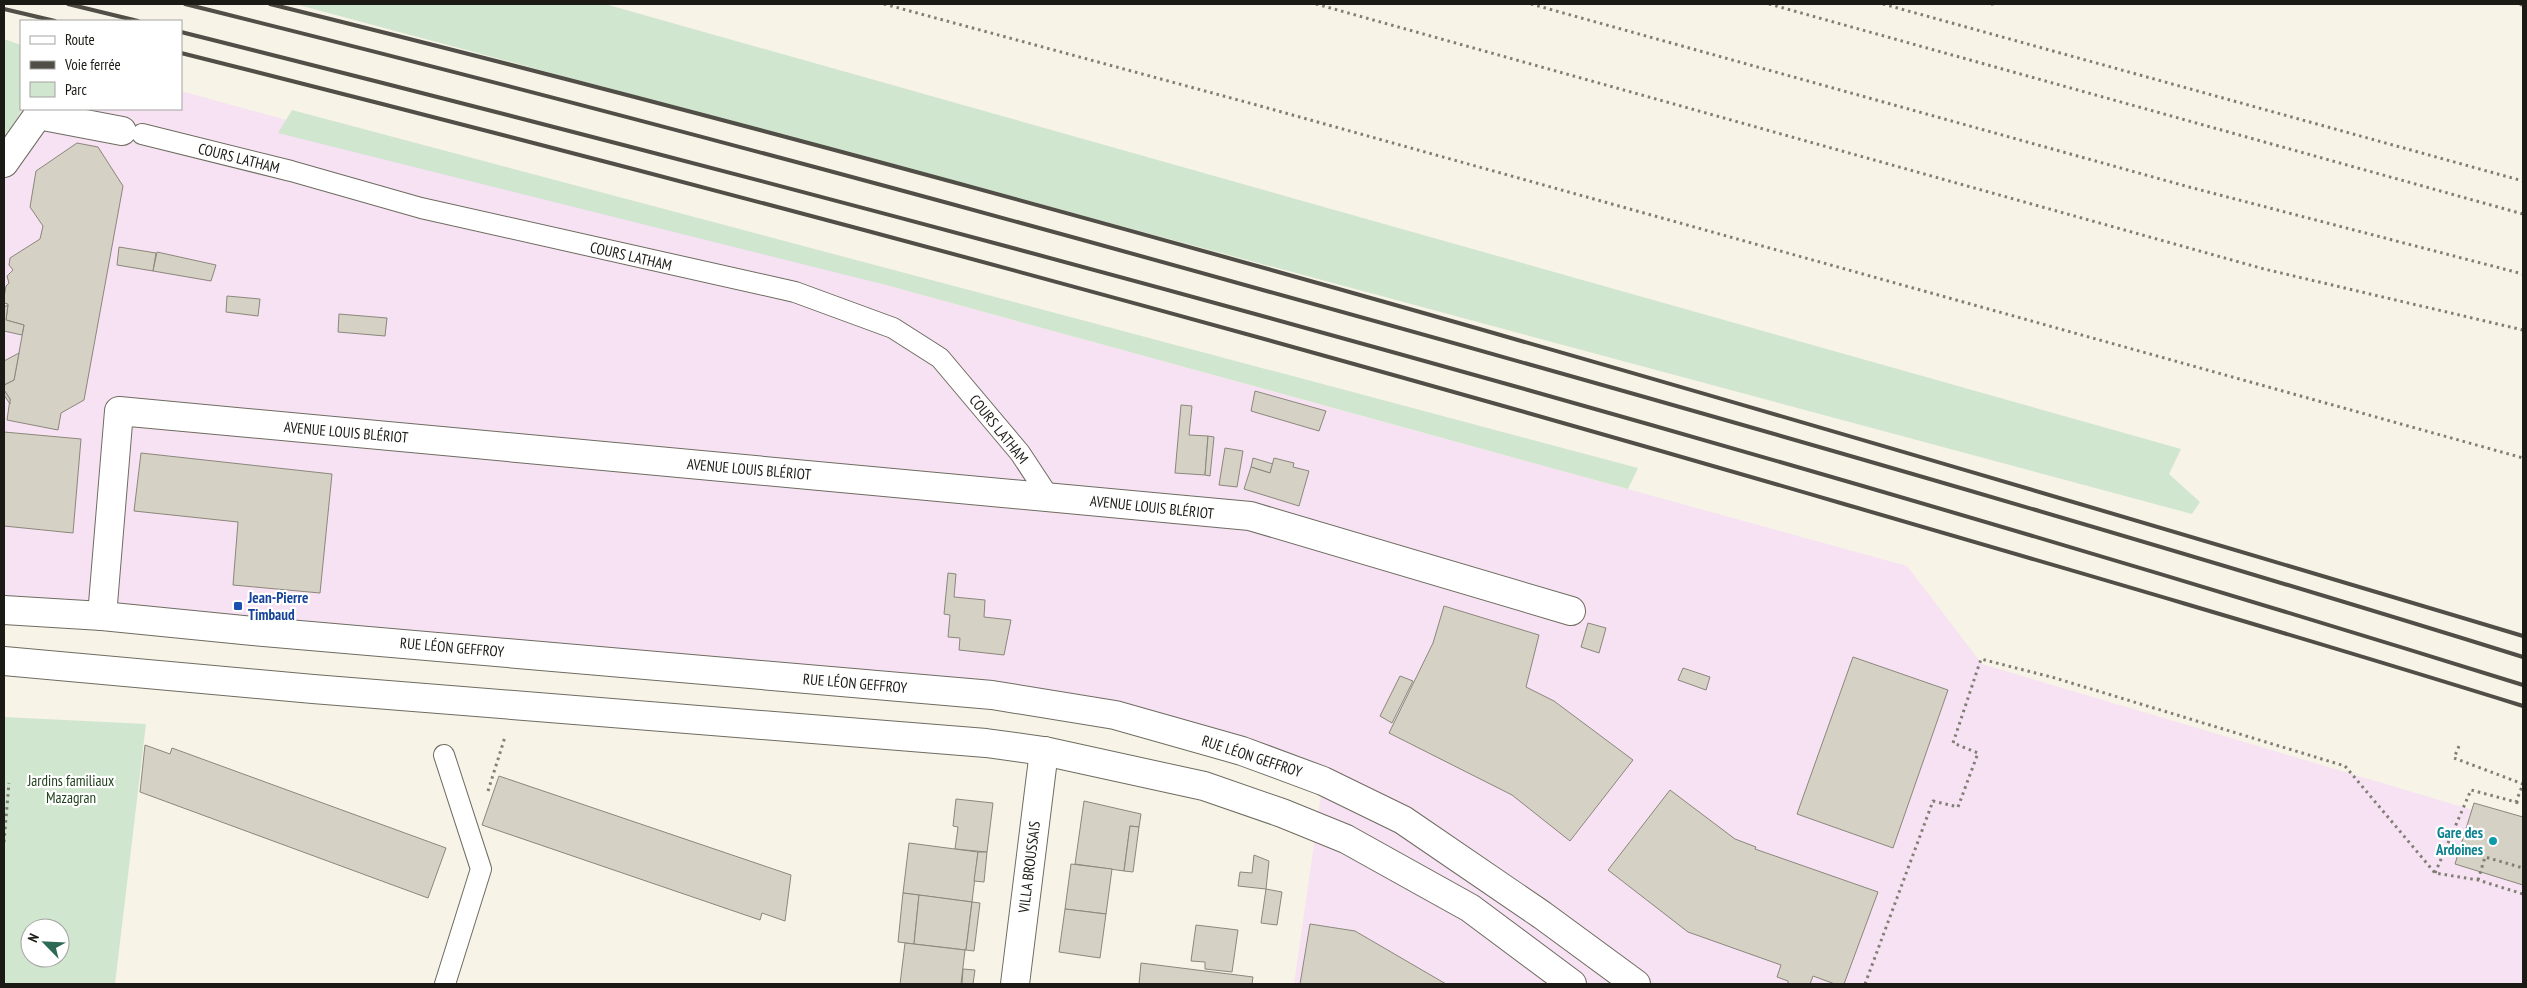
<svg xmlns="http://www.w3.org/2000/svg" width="2527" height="988" font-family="'PT Sans Narrow',sans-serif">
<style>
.industrial{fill:#f6e2f2}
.green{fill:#d1e6ce;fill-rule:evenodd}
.building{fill:#d5d1c5;stroke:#8b877c}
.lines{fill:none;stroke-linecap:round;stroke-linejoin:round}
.lane-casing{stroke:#6e6b60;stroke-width:22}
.street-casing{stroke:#6e6b60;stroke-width:30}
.secondary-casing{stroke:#6e6b60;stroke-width:30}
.path{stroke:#807e75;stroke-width:3;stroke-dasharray:2.5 4;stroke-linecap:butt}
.lane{stroke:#fff;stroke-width:20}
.street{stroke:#fff;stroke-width:28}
.secondary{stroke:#fff;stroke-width:28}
.rail{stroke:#504e47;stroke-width:4}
.transit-dot{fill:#1a4fb4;stroke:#fff;stroke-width:2}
.culture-dot{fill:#0f9aa8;stroke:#fff;stroke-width:2}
.labels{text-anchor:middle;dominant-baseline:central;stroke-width:4.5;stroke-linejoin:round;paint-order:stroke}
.street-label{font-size:15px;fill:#1b1a15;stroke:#fff}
.transit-label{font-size:15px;font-weight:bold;fill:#164399;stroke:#fff;text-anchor:start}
.park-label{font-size:15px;fill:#21411c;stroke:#fff}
.culture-label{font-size:15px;font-weight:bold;fill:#0d838f;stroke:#fff;text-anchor:end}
</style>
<rect width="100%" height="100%" fill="#f7f3e6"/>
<polygon class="industrial" points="4,42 21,109 181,109 181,91 1907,566 1982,664 2523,825 2523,984 1294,984 1323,781 1115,715 4,618"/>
<g class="green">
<polygon points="295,4 605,4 2181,449 2169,474 2200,502 2192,514"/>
<polygon points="4,39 21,45 22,109 4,141"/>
<polygon points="292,110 1638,468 1628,489 886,285 278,133"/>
<path d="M4,717L146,724L115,984H4ZM30,928H60V958H30Z"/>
</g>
<g class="building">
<polygon points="77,143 98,147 123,186 84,400 61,413 58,430 7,420 10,399 4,390 4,385 14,380 24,325 6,320 8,304 4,303 4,297 6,286 9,283 7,276 13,270 9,265 10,258 40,239 43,226 30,207 36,171"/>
<polygon points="119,247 156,253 153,271 117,265"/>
<polygon points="157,252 216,265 211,281 153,271"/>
<polygon points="227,296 260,299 258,316 226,312"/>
<polygon points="8,305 6,320 24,325 22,335 4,331 4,307"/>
<polygon points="339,314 387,318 385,336 338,332"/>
<polygon points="19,353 14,380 4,385 4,361"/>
<polygon points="4,390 10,399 10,404 4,395"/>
<polygon points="1255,391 1326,411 1319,431 1251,411"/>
<polygon points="1181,405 1192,406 1189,435 1208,436 1205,475 1175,473"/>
<polygon points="4,432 81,439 73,533 4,526"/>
<polygon points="1208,436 1214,437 1210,476 1205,475"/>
<polygon points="1225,448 1243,451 1237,487 1219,485"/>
<polygon points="141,453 332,474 320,593 233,585 238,522 134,511"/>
<polygon points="1253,458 1273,464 1270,473 1251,467"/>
<polygon points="1274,458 1294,463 1293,467 1309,471 1299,506 1244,489 1251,467 1270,473"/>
<polygon points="948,573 956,574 954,597 985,600 984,617 1011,620 1004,655 959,650 960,638 948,637 950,615 944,614"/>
<polygon points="1444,606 1539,635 1526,687 1554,701 1633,760 1570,841 1512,795 1389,733 1433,643"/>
<polygon points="1588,623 1606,628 1599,653 1581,647"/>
<polygon points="1853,657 1948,690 1893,848 1797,814"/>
<polygon points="1683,668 1710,677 1706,690 1678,680"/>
<polygon points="1400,676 1413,681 1392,723 1380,716"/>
<polygon points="145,745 170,754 172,748 446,848 428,898 140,792"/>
<polygon points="499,776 791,875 785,921 762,913 760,920 482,825"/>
<polygon points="1670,790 1735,839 1756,847 1755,849 1878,892 1844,984 1835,984 1813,976 1810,984 1788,984 1788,981 1777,977 1781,965 1688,932 1608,870"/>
<polygon points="956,799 993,803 987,852 955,849 958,827 953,826"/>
<polygon points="1084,801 1141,814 1139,827 1130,826 1124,871 1075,864"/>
<polygon points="2474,803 2523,817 2523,885 2455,864"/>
<polygon points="1130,826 1139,827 1133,872 1124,871"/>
<polygon points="909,843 978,852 972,902 903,893"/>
<polygon points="978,852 987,852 984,882 974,881"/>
<polygon points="1254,855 1269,861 1266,889 1238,886 1240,872 1252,873"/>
<polygon points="1071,864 1112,869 1106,914 1065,909"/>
<polygon points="1266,889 1282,892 1277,925 1261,923"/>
<polygon points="903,893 919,895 914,944 898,942"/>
<polygon points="919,895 972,902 966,950 914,944"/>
<polygon points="972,902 980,903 974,951 966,950"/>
<polygon points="1065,909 1106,914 1100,958 1059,952"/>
<polygon points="1310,924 1355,931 1446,984 1300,984"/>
<polygon points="1196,925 1238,930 1232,972 1205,969 1205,962 1191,961"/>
<polygon points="905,943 965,950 961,984 900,984"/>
<polygon points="1141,963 1253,977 1252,984 1139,984"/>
<polygon points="963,969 975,970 973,984 962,984"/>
</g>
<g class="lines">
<g class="lane-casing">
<g id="lane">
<polyline points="142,134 291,171 421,208 795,292 893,328 940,358 1020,453 1049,497"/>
<polyline points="444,755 481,869 445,984"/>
</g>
</g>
<g class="street-casing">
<g id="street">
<polyline points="4,163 38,115 122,131"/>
<polyline points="102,616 119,411 1250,516 1571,611"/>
<polyline points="1015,984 1044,751"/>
</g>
</g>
<g class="secondary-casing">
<g id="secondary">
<polyline points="4,610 102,616 253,631 992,695 1115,715 1242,751 1323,781 1403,820 1542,915 1636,984"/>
<polyline points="4,661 313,689 986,743 1044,751 1204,786 1282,813 1346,839 1470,908 1572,984"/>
</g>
</g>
<g class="path">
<polyline points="884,4 1253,104 2523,458"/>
<polyline points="1316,4 2264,269 2523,330"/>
<polyline points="1531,4 2189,187 2523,274"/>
<polyline points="1769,4 2523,214"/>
<polyline points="1883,4 2523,181"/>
<polyline points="1991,4 1996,4"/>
<polyline points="2520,4 2523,6"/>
<polyline points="488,791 505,737"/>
<polyline points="2516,802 2523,804"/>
<polyline points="4,842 9,783"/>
<polyline points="2435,873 2471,790 2516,802 2523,784 2454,758 2459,746"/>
<polyline points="2478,880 2485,857 2523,868"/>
<polyline points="1865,984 1933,801 1958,807 1978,753 1953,743 1981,659 2055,678 2345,766 2435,873 2478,880 2523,894"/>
</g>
<use href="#lane" class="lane"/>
<use href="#street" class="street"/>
<use href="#secondary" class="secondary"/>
<g class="rail">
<polyline points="68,4 138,21"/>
<path d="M185,4C548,94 909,191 1270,292C1689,408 2108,528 2523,657"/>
<path d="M270,4C1028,192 1776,412 2523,636"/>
<polyline points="4,9 55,21"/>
<path d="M181,32C967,229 1750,444 2523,685"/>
<path d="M181,53C738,193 1293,343 1844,504C2071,570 2298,636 2523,706"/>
</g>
</g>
<rect class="transit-dot" x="233" y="601" width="10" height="10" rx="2.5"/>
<circle class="culture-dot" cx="2493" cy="841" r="5"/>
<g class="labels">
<g class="street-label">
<text transform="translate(239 158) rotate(14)">COURS LATHAM</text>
<text transform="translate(631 256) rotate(13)">COURS LATHAM</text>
<text transform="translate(999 429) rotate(51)">COURS LATHAM</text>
<text transform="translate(346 432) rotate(5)">AVENUE LOUIS BLÉRIOT</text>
<text transform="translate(749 469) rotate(5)">AVENUE LOUIS BLÉRIOT</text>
<text transform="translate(1152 507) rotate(6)">AVENUE LOUIS BLÉRIOT</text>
<text transform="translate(452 647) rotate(5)">RUE LÉON GEFFROY</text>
<text transform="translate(855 683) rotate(5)">RUE LÉON GEFFROY</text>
<text transform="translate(1252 756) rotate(18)">RUE LÉON GEFFROY</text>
<text transform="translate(1029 867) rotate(-83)">VILLA BROUSSAIS</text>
</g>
<g class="transit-label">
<text x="248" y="597">Jean-Pierre<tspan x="248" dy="17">Timbaud</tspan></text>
</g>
<g class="park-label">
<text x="71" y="780">Jardins familiaux<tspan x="71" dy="17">Mazagran</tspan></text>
</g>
<g class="culture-label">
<text x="2483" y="832">Gare des<tspan x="2483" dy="17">Ardoines</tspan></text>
</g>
</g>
<rect width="2527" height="988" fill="none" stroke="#1b1a15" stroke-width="10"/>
<rect x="20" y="20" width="162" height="90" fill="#ffffff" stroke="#a4a3a1"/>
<rect x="30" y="36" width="25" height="8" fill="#ffffff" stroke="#a4a3a1"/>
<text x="65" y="45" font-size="15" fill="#1b1a15">Route</text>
<rect x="30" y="61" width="25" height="8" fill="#504e47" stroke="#a4a3a1"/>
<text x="65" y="70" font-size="15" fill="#1b1a15">Voie ferrée</text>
<rect x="30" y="82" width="25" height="15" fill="#d1e6ce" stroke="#a4a3a1"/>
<text x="65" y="95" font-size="15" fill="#1b1a15">Parc</text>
<g transform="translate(45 943) rotate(294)"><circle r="24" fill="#ffffff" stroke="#a4a3a1"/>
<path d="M0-4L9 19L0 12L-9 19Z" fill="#2c6a56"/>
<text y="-8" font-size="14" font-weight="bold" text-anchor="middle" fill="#1b1a15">N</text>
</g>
</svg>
